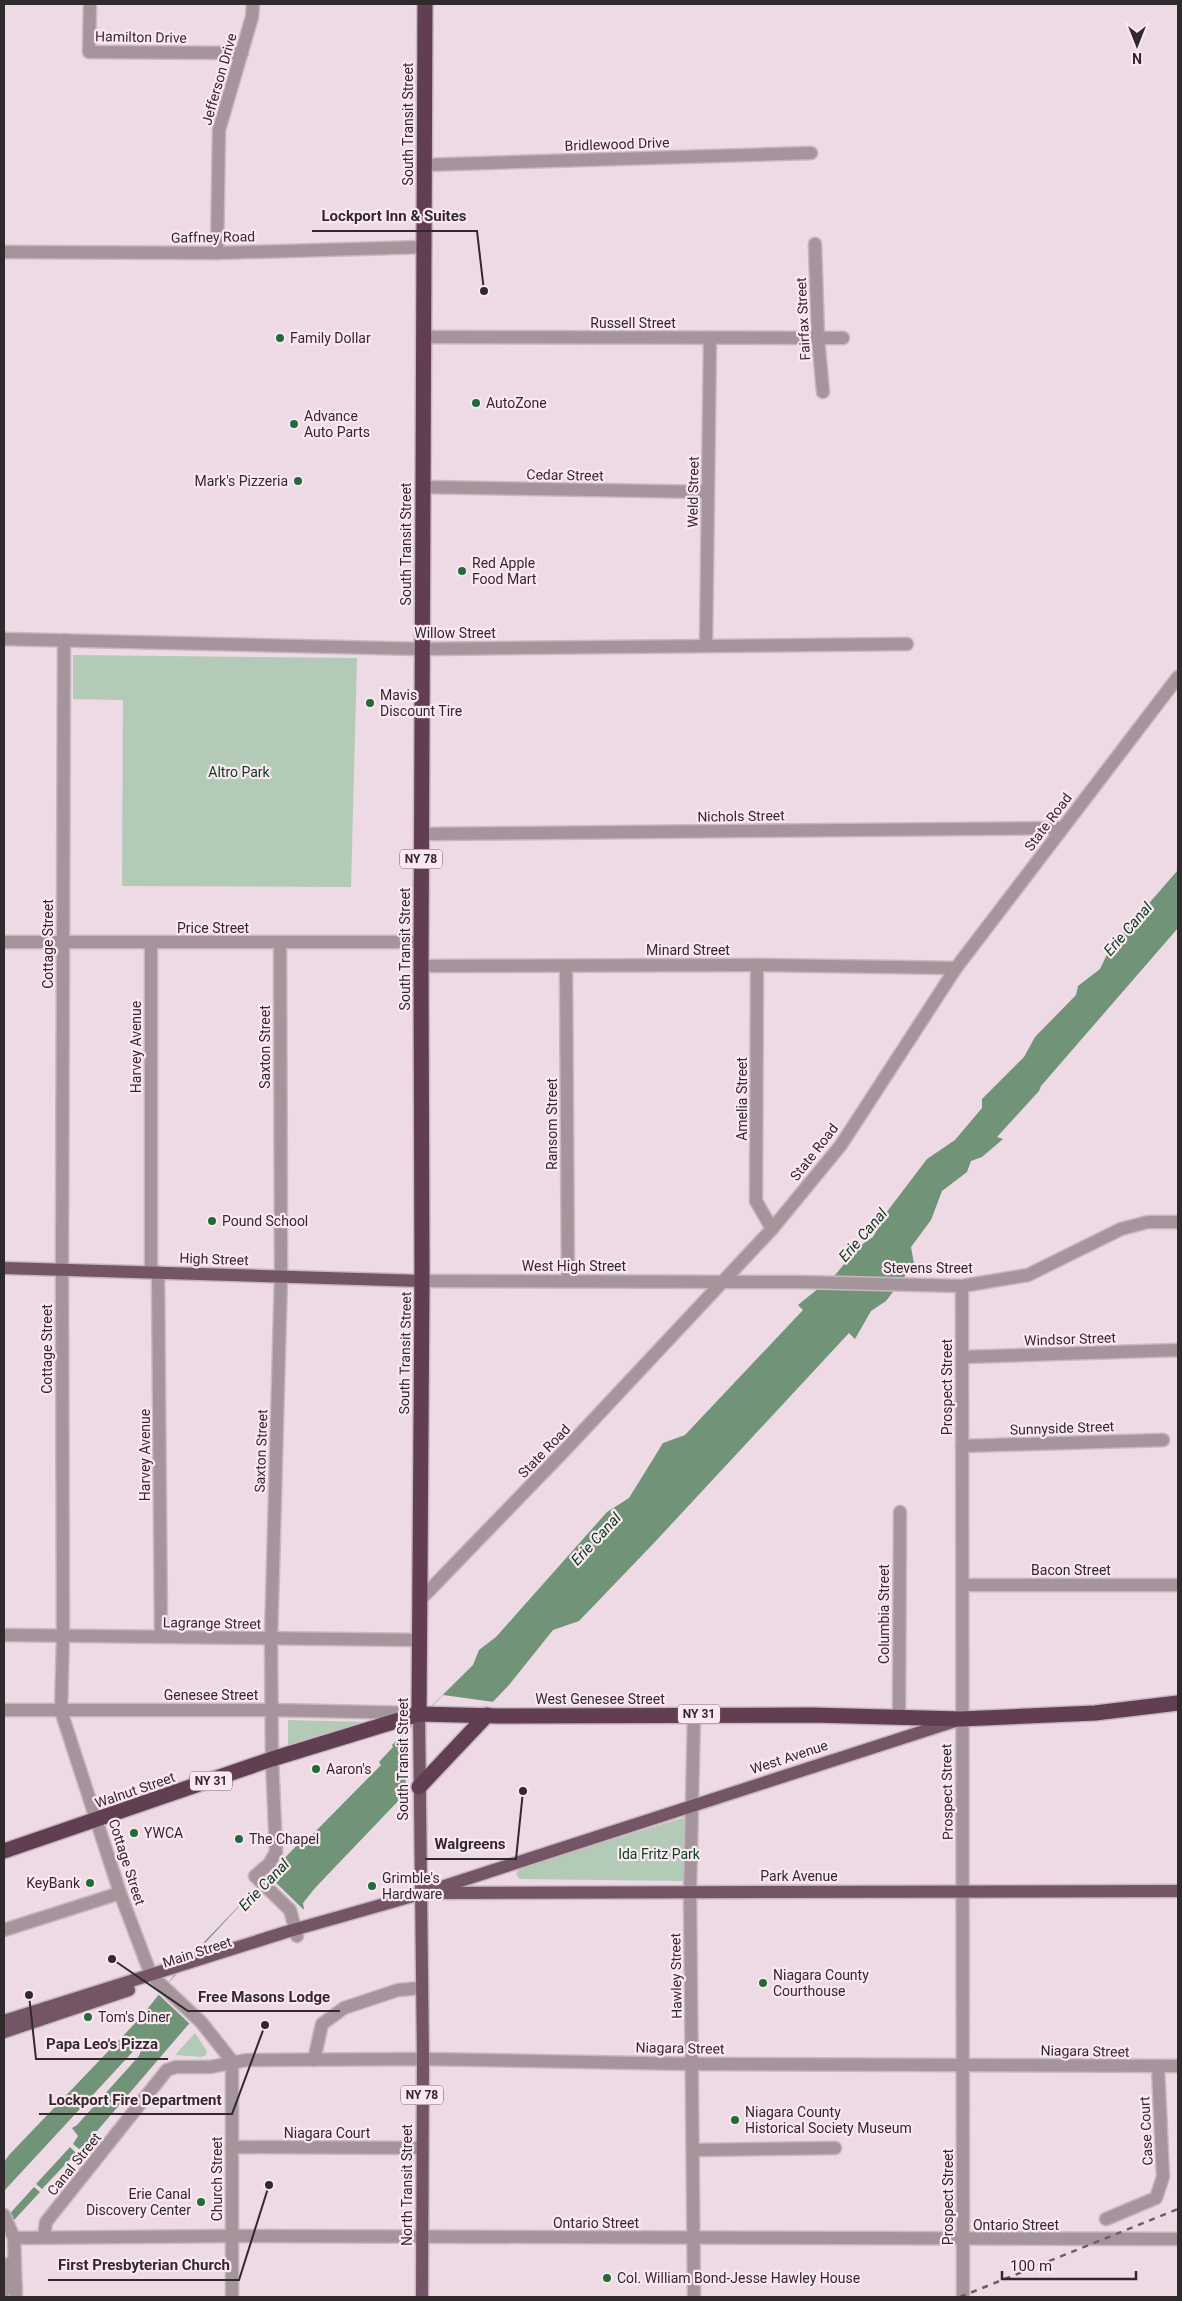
<svg xmlns="http://www.w3.org/2000/svg" width="1182" height="2301" font-family="Roboto,sans-serif">
<style>
.green{fill:#b3cab7}
.water{fill:#719378}
.pier{fill:#eddae4}
.lines{fill:none;stroke-linecap:round;stroke-linejoin:round}
.minor-casing{stroke:#c7b7bf;stroke-width:15}
.major-casing{stroke:#c7b7bf;stroke-width:15}
.highway-casing{stroke:#c7b7bf;stroke-width:18}
.minor{stroke:#a6949d;stroke-width:12}
.major{stroke:#745565;stroke-width:12}
.highway{stroke:#613e51;stroke-width:15}
.rail{stroke:#695f64;stroke-width:2.5;stroke-dasharray:6 6;stroke-linecap:butt}
.poi-dot{fill:#226b38;stroke:#fbe7f1;stroke-width:2}
.labels{text-anchor:middle;dominant-baseline:central;stroke-width:4.5;stroke-linejoin:round;paint-order:stroke}
.shield{fill:#fbe7f1;stroke:#6e6368;stroke-width:1}
.shield-label{font-size:12px;font-weight:bold;fill:#312a2d}
.street-label{font-size:14px;fill:#312a2d;stroke:#fbe7f1}
.poi-label{font-size:14px;fill:#312a2d;stroke:#fbe7f1;text-anchor:start}
.park-label{font-size:14px;fill:#09431e;stroke:#fbe7f1}
.water-label{font-size:15px;font-style:italic;fill:#013d18;stroke:#fbe7f1}
.leader{fill:none;stroke:#312a2d;stroke-width:2}
.callout-dot{fill:#312a2d;stroke:#fbe7f1;stroke-width:2}
.callout-label{font-size:15px;text-anchor:middle;font-weight:bold;fill:#312a2d;stroke:#fbe7f1;stroke-width:4.5;stroke-linejoin:round;paint-order:stroke}
</style>
<rect width="100%" height="100%" fill="#eddae4"/>
<g class="green">
<polygon points="73,655 357,658 351,887 122,886 123,700 73,699"/>
<polygon points="288,1720 366,1722 365,1725 291,1747 288,1746"/>
<polygon points="686,1817 686,1881 520,1879 516,1874 520,1868"/>
<polygon points="195,2033 207,2051 206,2055 201,2057 175,2055"/>
</g>
<g class="water">
<polygon points="1178,870 1178,928 1041,1086 1039,1091 997,1137 1003,1139 982,1157 971,1161 967,1172 942,1191 931,1220 911,1247 914,1264 886,1301 871,1311 855,1339 849,1333 653,1544 579,1621 553,1630 509,1685 315,1888 303,1903 304,1909 187,2026 85,2145 79,2149 73,2144 78,2136 72,2128 77,2125 139,2056 142,2047 139,2045 4,2191 4,2162 9,2155 141,2017 183,1964 301,1841 304,1843 381,1765 379,1762 393,1747 392,1745 473,1665 479,1650 496,1637 607,1512 629,1498 663,1443 685,1435 803,1310 798,1305 836,1274 858,1247 873,1237 886,1213 927,1159 955,1140 982,1108 982,1099 1024,1057 1035,1037 1076,995 1078,986 1100,969 1110,948"/>
<polygon points="70,2147 76,2153 42,2189 36,2184"/>
<polygon points="34,2187 40,2192 4,2231 4,2220"/>
</g>
<g class="pier">
<polygon points="443,1695 494,1702 408,1796 399,1739"/>
<polygon points="268,1875 305,1911 191,2025 158,1994"/>
</g>
<g class="lines">
<g class="minor-casing">
<g id="minor">
<polyline points="90,4 89,52 242,53"/>
<polyline points="423,165 811,153"/>
<polyline points="815,244 818,338 823,392"/>
<polyline points="4,252 217,253 423,247"/>
<polyline points="217,253 219,130 252,17 253,4"/>
<polyline points="423,337 843,338"/>
<polyline points="422,487 707,492"/>
<polyline points="4,639 422,649 907,644"/>
<polyline points="64,640 62,1269 63,1636 61,1711 120,1893 151,1975 201,2022 232,2061"/>
<polyline points="706,646 710,338"/>
<polyline points="422,834 1061,828"/>
<polyline points="4,942 421,942"/>
<polyline points="151,943 151,1272"/>
<polyline points="280,943 281,1276 271,1640 272,1759 276,1852 269,1864 255,1876 290,1910 297,1936"/>
<polyline points="757,965 756,1201 772,1229"/>
<polyline points="421,966 757,965 956,968"/>
<polyline points="566,966 568,1281"/>
<polyline points="158,1272 161,1637"/>
<polyline points="422,1281 800,1282 962,1286 1028,1275 1121,1229 1148,1222 1178,1222"/>
<polyline points="962,1286 963,2297"/>
<polyline points="963,1357 1178,1350"/>
<polyline points="962,1446 1163,1440"/>
<polyline points="963,1585 1178,1585"/>
<polyline points="419,1601 567,1448 772,1229 841,1145 956,968 1178,677"/>
<polyline points="4,1635 419,1640"/>
<polyline points="4,1710 272,1710 414,1713"/>
<polyline points="899,1716 900,1512"/>
<polyline points="4,1930 120,1893"/>
<polyline points="314,2060 322,2024 344,2008 398,1990 421,1988"/>
<polyline points="232,2061 232,2297"/>
<polyline points="232,2147 422,2148"/>
<polyline points="694,2150 835,2148"/>
<polyline points="4,2215 14,2238 16,2297"/>
<polyline points="1106,2219 1156,2198 1163,2177 1158,2067"/>
<polyline points="44,2237 46,2222 167,2070 176,2067 210,2067 247,2060 423,2059 692,2064 1178,2066"/>
<polyline points="14,2238 232,2236 1178,2239"/>
<polyline points="4,2292 10,2263"/>
<polyline points="694,2297 690,1891 694,1714"/>
</g>
</g>
<g class="major-casing">
<g id="major">
<polyline points="4,1268 422,1281"/>
<polyline points="419,1714 423,2059 422,2297"/>
<polyline points="433,1893 1178,1891"/>
<polyline points="4,2021 286,1932 420,1894 955,1721"/>
<polyline points="4,2032 129,1990"/>
</g>
</g>
<g class="highway-casing">
<g id="highway">
<polyline points="419,1714 422,1281 421,966 425,4"/>
<polyline points="419,1787 487,1715"/>
<polyline points="4,1851 272,1759 419,1714 499,1716 812,1715 961,1719 1095,1713 1178,1703"/>
</g>
</g>
<use href="#minor" class="minor"/>
<use href="#major" class="major"/>
<use href="#highway" class="highway"/>
<polyline class="rail" points="960,2297 1178,2209"/>
</g>
<g class="poi-dot">
<circle cx="280" cy="338" r="5"/>
<circle cx="476" cy="403" r="5"/>
<circle cx="294" cy="424" r="5"/>
<circle cx="298" cy="481" r="5"/>
<circle cx="462" cy="571" r="5"/>
<circle cx="370" cy="703" r="5"/>
<circle cx="212" cy="1221" r="5"/>
<circle cx="316" cy="1769" r="5"/>
<circle cx="134" cy="1833" r="5"/>
<circle cx="239" cy="1839" r="5"/>
<circle cx="90" cy="1883" r="5"/>
<circle cx="372" cy="1886" r="5"/>
<circle cx="763" cy="1983" r="5"/>
<circle cx="88" cy="2017" r="5"/>
<circle cx="735" cy="2120" r="5"/>
<circle cx="201" cy="2202" r="5"/>
<circle cx="607" cy="2278" r="5"/>
</g>
<g class="labels">
<g class="shield">
<rect x="400" y="849.5" width="42" height="19" rx="4"/>
<rect x="678" y="1704.5" width="42" height="19" rx="4"/>
<rect x="190" y="1771.5" width="42" height="19" rx="4"/>
<rect x="401" y="2085.5" width="42" height="19" rx="4"/>
</g>
<g class="shield-label">
<text x="421" y="859">NY 78</text>
<text x="699" y="1714">NY 31</text>
<text x="211" y="1781">NY 31</text>
<text x="422" y="2095">NY 78</text>
</g>
<g class="street-label">
<text transform="translate(141 37) rotate(1)">Hamilton Drive</text>
<text transform="translate(219 79) rotate(-74)">Jefferson Drive</text>
<text transform="translate(408 124) rotate(-90)">South Transit Street</text>
<text transform="translate(617 144) rotate(-2)">Bridlewood Drive</text>
<text transform="translate(213 237) rotate(-1)">Gaffney Road</text>
<text transform="translate(803 319) rotate(-93)">Fairfax Street</text>
<text x="633" y="323">Russell Street</text>
<text transform="translate(565 475) rotate(1)">Cedar Street</text>
<text transform="translate(693 492) rotate(-89)">Weld Street</text>
<text transform="translate(406 544) rotate(-90)">South Transit Street</text>
<text x="455" y="633">Willow Street</text>
<text transform="translate(741 816) rotate(-1)">Nichols Street</text>
<text transform="translate(1048 822) rotate(-53)">State Road</text>
<text x="213" y="928">Price Street</text>
<text transform="translate(48 944) rotate(-90)">Cottage Street</text>
<text transform="translate(405 949) rotate(-90)">South Transit Street</text>
<text x="688" y="950">Minard Street</text>
<text transform="translate(136 1047) rotate(-90)">Harvey Avenue</text>
<text transform="translate(265 1047) rotate(-90)">Saxton Street</text>
<text transform="translate(742 1099) rotate(-90)">Amelia Street</text>
<text transform="translate(552 1124) rotate(-90)">Ransom Street</text>
<text transform="translate(814 1152) rotate(-52)">State Road</text>
<text transform="translate(214 1259) rotate(2)">High Street</text>
<text x="574" y="1266">West High Street</text>
<text x="928" y="1268">Stevens Street</text>
<text transform="translate(1070 1339) rotate(-2)">Windsor Street</text>
<text transform="translate(47 1349) rotate(-90)">Cottage Street</text>
<text transform="translate(405 1353) rotate(-89)">South Transit Street</text>
<text transform="translate(947 1387) rotate(-90)">Prospect Street</text>
<text transform="translate(1062 1428) rotate(-2)">Sunnyside Street</text>
<text transform="translate(261 1451) rotate(-88)">Saxton Street</text>
<text transform="translate(544 1451) rotate(-46)">State Road</text>
<text transform="translate(145 1455) rotate(-90)">Harvey Avenue</text>
<text x="1071" y="1570">Bacon Street</text>
<text transform="translate(884 1614) rotate(-90)">Columbia Street</text>
<text transform="translate(212 1623) rotate(1)">Lagrange Street</text>
<text x="211" y="1695">Genesee Street</text>
<text x="600" y="1699">West Genesee Street</text>
<text transform="translate(789 1757) rotate(-18)">West Avenue</text>
<text transform="translate(403 1759) rotate(-90)">South Transit Street</text>
<text transform="translate(135 1790) rotate(-19)">Walnut Street</text>
<text transform="translate(947 1792) rotate(-91)">Prospect Street</text>
<text transform="translate(127 1862) rotate(72)">Cottage Street</text>
<text x="799" y="1876">Park Avenue</text>
<text transform="translate(197 1952) rotate(-18)">Main Street</text>
<text transform="translate(676 1976) rotate(-91)">Hawley Street</text>
<text transform="translate(680 2048) rotate(1)">Niagara Street</text>
<text transform="translate(1085 2051) rotate(1)">Niagara Street</text>
<text transform="translate(1146 2131) rotate(-93)">Case Court</text>
<text x="327" y="2133">Niagara Court</text>
<text transform="translate(74 2164) rotate(-51)">Canal Street</text>
<text transform="translate(217 2179) rotate(-90)">Church Street</text>
<text transform="translate(407 2185) rotate(-90)">North Transit Street</text>
<text transform="translate(948 2197) rotate(-90)">Prospect Street</text>
<text x="596" y="2223">Ontario Street</text>
<text x="1016" y="2225">Ontario Street</text>
</g>
<g class="poi-label">
<text x="290" y="338">Family Dollar</text>
<text x="486" y="403">AutoZone</text>
<text x="304" y="416">Advance<tspan x="304" dy="16">Auto Parts</tspan></text>
<text x="288" y="481" text-anchor="end">Mark's Pizzeria</text>
<text x="472" y="563">Red Apple<tspan x="472" dy="16">Food Mart</tspan></text>
<text x="380" y="695">Mavis<tspan x="380" dy="16">Discount Tire</tspan></text>
<text x="222" y="1221">Pound School</text>
<text x="326" y="1769">Aaron's</text>
<text x="144" y="1833">YWCA</text>
<text x="249" y="1839">The Chapel</text>
<text x="382" y="1878">Grimble's<tspan x="382" dy="16">Hardware</tspan></text>
<text x="80" y="1883" text-anchor="end">KeyBank</text>
<text x="773" y="1975">Niagara County<tspan x="773" dy="16">Courthouse</tspan></text>
<text x="98" y="2017">Tom's Diner</text>
<text x="745" y="2112">Niagara County<tspan x="745" dy="16">Historical Society Museum</tspan></text>
<text x="191" y="2194" text-anchor="end">Erie Canal<tspan x="191" dy="16">Discovery Center</tspan></text>
<text x="617" y="2278">Col. William Bond-Jesse Hawley House</text>
</g>
<g class="park-label">
<text x="239" y="772">Altro Park</text>
<text x="659" y="1854">Ida Fritz Park</text>
</g>
<g class="water-label">
<text transform="translate(1128 929) rotate(-49)">Erie Canal</text>
<text transform="translate(863 1235) rotate(-49)">Erie Canal</text>
<text transform="translate(596 1539) rotate(-47)">Erie Canal</text>
<text transform="translate(264 1885) rotate(-46)">Erie Canal</text>
</g>
</g>
<path class="leader" d="M484 291L477 231H312M523 1791L516 1859H425M112 1959L188 2011H340M29 1995L36 2059H168M265 2025L232 2114H39M269 2185L239 2280H48"/>
<g class="callout-dot">
<circle cx="484" cy="291" r="5"/>
<circle cx="523" cy="1791" r="5"/>
<circle cx="112" cy="1959" r="5"/>
<circle cx="29" cy="1995" r="5"/>
<circle cx="265" cy="2025" r="5"/>
<circle cx="269" cy="2185" r="5"/>
</g>
<g class="callout-label">
<text x="394" y="221">Lockport Inn &amp; Suites</text>
<text x="470" y="1849">Walgreens</text>
<text x="264" y="2002">Free Masons Lodge</text>
<text x="102" y="2049">Papa Leo's Pizza</text>
<text x="135" y="2105">Lockport Fire Department</text>
<text x="144" y="2270">First Presbyterian Church</text>
</g>
<rect width="1182" height="2301" fill="none" stroke="#312a2d" stroke-width="10"/>
<g transform="translate(1137 45) rotate(180)" stroke="#fbe7f1" stroke-width="4" paint-order="stroke">
<path d="M0-4L9 19L0 12L-9 19Z" fill="#312a2d"/>
<text y="-8" font-size="14" font-weight="bold" text-anchor="middle" fill="#312a2d">N</text>
</g>
<path d="M1002 2271v8h134v-8" fill="none" stroke="#312a2d" stroke-width="2.5"/>
<text x="1010" y="2271" font-size="15" fill="#312a2d" stroke="#fbe7f1" stroke-width="4" paint-order="stroke">100 m</text>
</svg>
